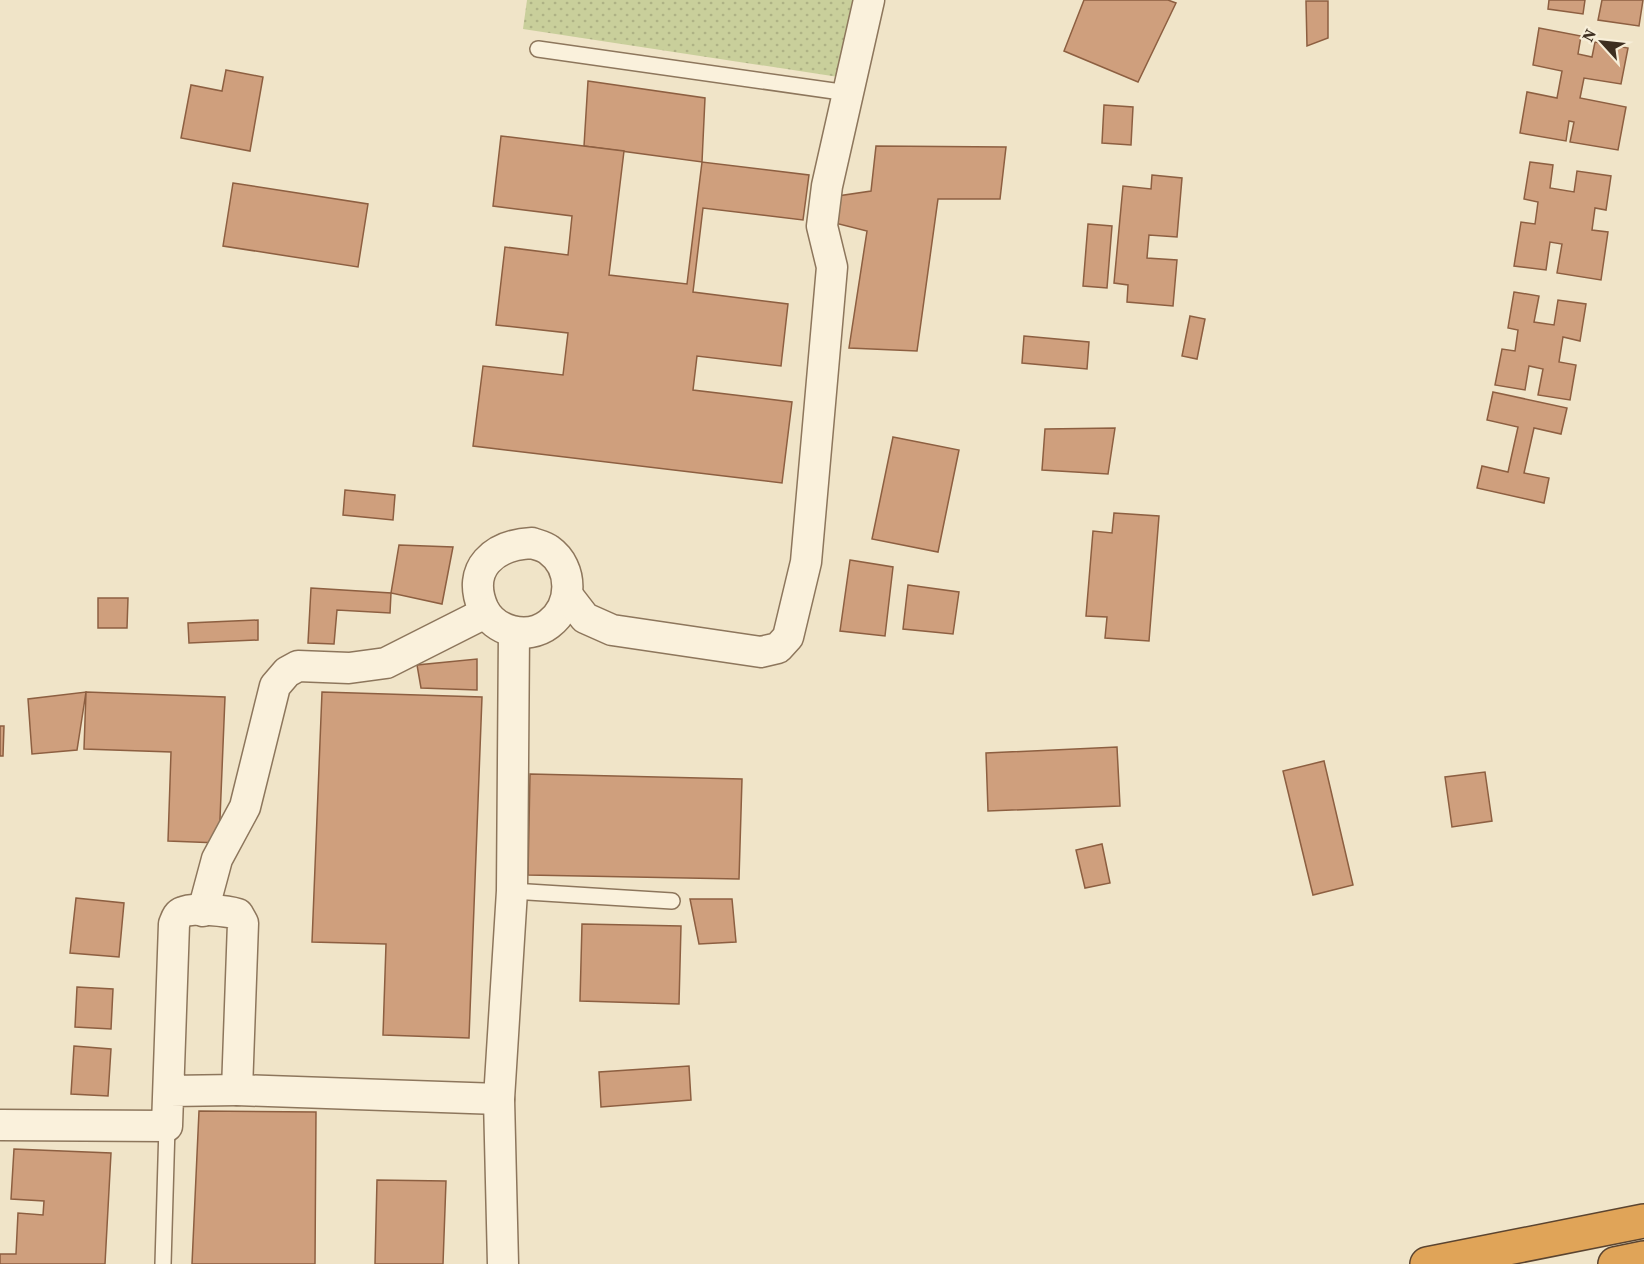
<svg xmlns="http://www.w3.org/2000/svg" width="1644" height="1264" font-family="'Source Serif 4',serif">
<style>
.grass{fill:url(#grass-dots)}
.building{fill:#cf9f7d;stroke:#8d5f41;stroke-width:1.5}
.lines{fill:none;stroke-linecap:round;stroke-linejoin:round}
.lane-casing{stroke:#8d765c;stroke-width:18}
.street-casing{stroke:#8d765c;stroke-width:33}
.highway-casing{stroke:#5b4430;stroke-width:36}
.lane{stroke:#faf1dc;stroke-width:15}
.street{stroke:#faf1dc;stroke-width:30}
.highway{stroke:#e0a458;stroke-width:33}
</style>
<defs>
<pattern id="grass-dots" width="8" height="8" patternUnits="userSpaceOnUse" patternTransform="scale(1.5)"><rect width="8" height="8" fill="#c9cf9b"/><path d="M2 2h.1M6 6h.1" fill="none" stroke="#aeb285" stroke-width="1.8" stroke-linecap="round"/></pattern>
</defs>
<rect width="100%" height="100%" fill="#f0e4c8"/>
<polygon class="grass" points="527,0 857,0 845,78 523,29"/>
<g class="building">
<polygon points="1084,0 1168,0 1176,3 1138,82 1064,51"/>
<polygon points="1549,0 1585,0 1583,14 1548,9"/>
<polygon points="1602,0 1643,0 1639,26 1598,20"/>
<polygon points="1306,1 1328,1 1328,38 1307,46"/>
<polygon points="1539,28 1581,36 1578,54 1592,57 1595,42 1628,48 1621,84 1584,78 1580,98 1626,107 1618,150 1570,142 1574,122 1569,121 1566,141 1520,133 1527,92 1557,98 1562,71 1533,65"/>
<polygon points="226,70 263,77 250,151 181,138 191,85 222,91"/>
<polygon points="588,81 705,98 702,162 584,146"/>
<polygon points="1104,105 1133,107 1131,145 1102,143"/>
<polygon points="501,136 624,151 609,275 687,284 702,162 809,175 803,220 703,208 693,292 788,304 781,366 697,356 693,390 792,402 782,483 473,446 483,366 563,375 568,333 496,325 505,247 568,255 572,216 493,206"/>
<polygon points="876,146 1006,147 1000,199 938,199 917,351 849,348 867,231 827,221 831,197 871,191"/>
<polygon points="1530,162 1553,165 1550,188 1574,192 1577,171 1611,176 1606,210 1595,208 1592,230 1608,232 1601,280 1557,273 1562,244 1550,242 1546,270 1514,266 1521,222 1535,224 1538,202 1524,199"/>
<polygon points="1152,175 1182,178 1177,237 1149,235 1147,258 1177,260 1173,306 1127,302 1128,285 1114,283 1123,186 1151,189"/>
<polygon points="233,183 368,204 358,267 223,246"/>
<polygon points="1088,224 1112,226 1107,288 1083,286"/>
<polygon points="1514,292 1539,296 1534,322 1554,325 1558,300 1586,304 1580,341 1563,337 1559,362 1576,365 1570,400 1538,395 1543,369 1529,366 1525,390 1495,385 1502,349 1515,351 1518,330 1508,328"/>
<polygon points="1190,316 1205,319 1197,359 1182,356"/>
<polygon points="1024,336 1089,342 1087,369 1022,363"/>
<polygon points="1493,392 1567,408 1561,434 1534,428 1524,473 1549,478 1544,503 1477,488 1482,466 1508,472 1518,427 1487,420"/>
<polygon points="1115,428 1108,474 1042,470 1045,429"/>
<polygon points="893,437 959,450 938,552 872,539"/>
<polygon points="345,490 395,495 393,520 343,515"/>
<polygon points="1114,513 1159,516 1149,641 1105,638 1107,617 1086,616 1093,531 1112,533"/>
<polygon points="399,545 453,547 442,604 391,593"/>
<polygon points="850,560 893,567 885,636 840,631"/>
<polygon points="908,585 959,592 953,634 903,629"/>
<polygon points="311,588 391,593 390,613 337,610 334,644 308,643"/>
<polygon points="98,598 128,598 127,628 98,628"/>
<polygon points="258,620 258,640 189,643 188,623"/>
<polygon points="477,659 477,690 421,688 417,665"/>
<polygon points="86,692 77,750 32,754 28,699"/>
<polygon points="86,692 225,697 219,843 168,841 171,752 84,749"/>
<polygon points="322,692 482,697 469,1038 383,1035 386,944 312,942"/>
<polygon points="0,726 4,726 3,756 0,756"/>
<polygon points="1117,747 1120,806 988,811 986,753"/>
<polygon points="1324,761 1353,885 1313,895 1283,771"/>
<polygon points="1485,772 1492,821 1452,827 1445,777"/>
<polygon points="530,774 742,779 739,879 528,875"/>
<polygon points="1102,844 1110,883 1085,888 1076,850"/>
<polygon points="76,898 124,903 119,957 70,953"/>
<polygon points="690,899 732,899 736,942 699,944"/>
<polygon points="582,924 681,926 679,1004 580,1001"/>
<polygon points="77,987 113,989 111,1029 75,1027"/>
<polygon points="74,1046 111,1049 108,1096 71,1094"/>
<polygon points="689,1066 691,1100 601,1107 599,1072"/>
<polygon points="199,1111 316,1112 315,1264 192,1264"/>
<polygon points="14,1149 111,1153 105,1264 0,1264 0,1254 16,1254 18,1213 43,1215 44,1201 11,1199"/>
<polygon points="377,1180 446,1181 443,1264 375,1264"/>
</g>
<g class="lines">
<g class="lane-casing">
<g id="lane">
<polyline points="538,49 848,93"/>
<polyline points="512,891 672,901"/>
<polyline points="163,1264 167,1126"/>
</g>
</g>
<g class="street-casing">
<g id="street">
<path d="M532,543C537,545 544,546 549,550C574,568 573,606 549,624C527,641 494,631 483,608C466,568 494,545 532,543Z"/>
<polyline points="568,596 585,618 612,630 761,652 778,648 788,637 806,562 832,267 822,226 827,186 869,0"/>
<polyline points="203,911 217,859 245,807 275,686 287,672 298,666 349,668 386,663 485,613"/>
<polyline points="237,1090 499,1099"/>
<path d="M0,1125L167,1126L174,924C176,919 177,914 183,912C192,907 228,911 238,914L243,923L237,1090L170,1091"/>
<polyline points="503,1264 499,1099 512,891 514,632"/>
</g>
</g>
<g class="highway-casing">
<g id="highway">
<polyline points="1427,1264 1644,1221"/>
<polyline points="1615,1264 1644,1258"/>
</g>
</g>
<use href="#lane" class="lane"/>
<use href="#street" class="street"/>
<use href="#highway" class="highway"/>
</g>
<g transform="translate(1602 42) rotate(297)" stroke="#f7eed8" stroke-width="4.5" paint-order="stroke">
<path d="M0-4.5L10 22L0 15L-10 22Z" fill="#3d2e20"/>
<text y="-9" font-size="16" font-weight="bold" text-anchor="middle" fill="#3d2e20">N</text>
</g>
</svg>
